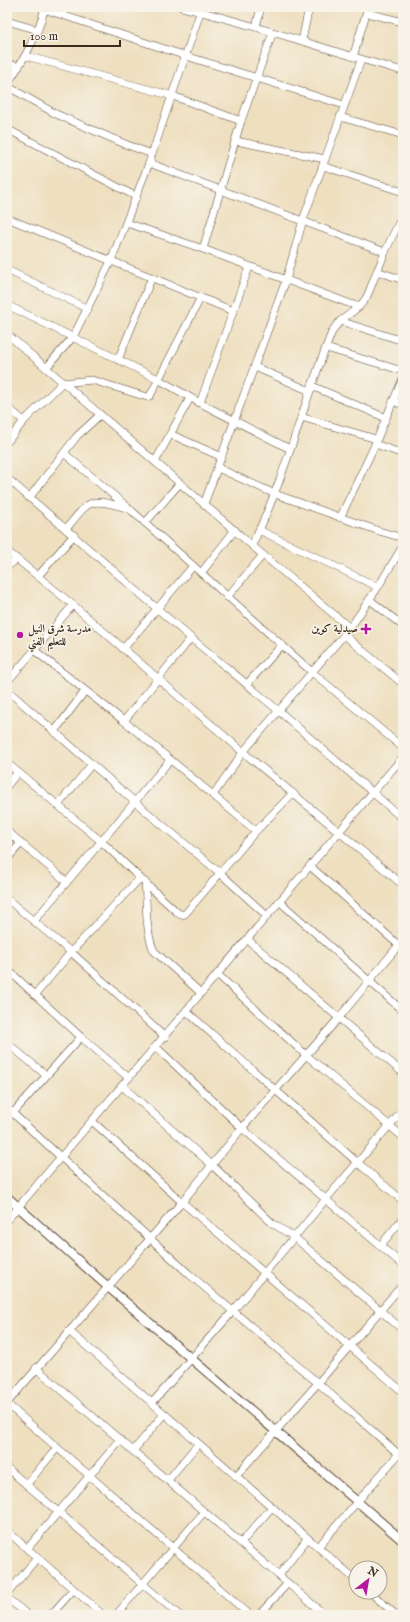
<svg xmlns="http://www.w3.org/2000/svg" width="410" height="1622" font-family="'IM FELL English',Amiri,serif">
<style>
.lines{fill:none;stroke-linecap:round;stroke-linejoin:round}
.minor-casing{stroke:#564536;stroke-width:8}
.tertiary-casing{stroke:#564536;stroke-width:10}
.minor{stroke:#fff;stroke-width:7}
.tertiary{stroke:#fff;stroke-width:8}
.poi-dot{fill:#b5179e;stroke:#f7f3e8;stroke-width:1.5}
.labels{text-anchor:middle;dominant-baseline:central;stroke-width:3.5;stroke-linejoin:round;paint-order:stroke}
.poi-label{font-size:11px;font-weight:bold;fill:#3b2a1e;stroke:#f7f3e8;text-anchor:start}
</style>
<rect width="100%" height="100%" fill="#f7f3e8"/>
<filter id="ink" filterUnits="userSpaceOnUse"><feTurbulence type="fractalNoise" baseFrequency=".025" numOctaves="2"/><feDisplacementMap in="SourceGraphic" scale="8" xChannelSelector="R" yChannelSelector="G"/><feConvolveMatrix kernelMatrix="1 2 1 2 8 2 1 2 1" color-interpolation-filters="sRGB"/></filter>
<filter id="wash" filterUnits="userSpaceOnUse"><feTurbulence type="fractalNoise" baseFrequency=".012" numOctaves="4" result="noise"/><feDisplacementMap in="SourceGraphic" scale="16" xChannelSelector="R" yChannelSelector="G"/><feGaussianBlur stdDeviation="0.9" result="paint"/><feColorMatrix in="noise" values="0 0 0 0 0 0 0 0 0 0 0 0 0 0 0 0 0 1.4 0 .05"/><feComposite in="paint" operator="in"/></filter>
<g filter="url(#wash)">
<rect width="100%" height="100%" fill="#eedfbf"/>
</g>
<g filter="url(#ink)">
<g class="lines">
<g class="minor-casing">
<g id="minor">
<path d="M182,7C257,25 329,51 403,71"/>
<polyline points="44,9 186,56 344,105"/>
<polyline points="367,13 403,22"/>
<polyline points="7,21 38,30"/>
<polyline points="256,27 261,7"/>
<polyline points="302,41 309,7"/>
<polyline points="26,56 173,96 241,121"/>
<polyline points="353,57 368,7"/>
<polyline points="7,63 19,67"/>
<path d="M7,84C24,60 38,36 45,7"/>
<polyline points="7,86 56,114 125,144 152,154"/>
<polyline points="340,117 403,135"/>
<polyline points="7,129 137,197"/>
<polyline points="236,141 325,159"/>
<polyline points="149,163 385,252"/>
<polyline points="323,166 403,192"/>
<polyline points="7,218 233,311"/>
<polyline points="127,223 203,249 359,307"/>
<polyline points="203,249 241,121 273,32"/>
<polyline points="7,270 88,309"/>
<polyline points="377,271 403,280"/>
<polyline points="7,305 158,379 200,403 290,449"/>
<polyline points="340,321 403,341"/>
<polyline points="7,334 263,555 350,628 378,587 403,546"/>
<polyline points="326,348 403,371"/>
<polyline points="118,360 152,277"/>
<polyline points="255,367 310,391"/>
<polyline points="46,368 73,337 111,261 149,163 202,7"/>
<polyline points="312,386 386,418"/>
<polyline points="393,401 403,405"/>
<polyline points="200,403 249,267"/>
<polyline points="7,407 24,421"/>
<polyline points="301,417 376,439"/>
<polyline points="170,434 222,457"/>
<polyline points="7,442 24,421 62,383 92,380 147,397 150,396 200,299"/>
<polyline points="375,444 403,454"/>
<polyline points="64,453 132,511 312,672 403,748"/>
<polyline points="155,462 190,398"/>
<polyline points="218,468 275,494 379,531 403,538"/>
<polyline points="7,478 191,638 279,711 403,819"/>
<polyline points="29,498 77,436 100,415"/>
<polyline points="204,504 286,280 303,220 361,60"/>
<polyline points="340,518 372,451 403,378"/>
<polyline points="145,523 180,483"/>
<path d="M66,529C90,500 88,497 126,508"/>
<polyline points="259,530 378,587"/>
<path d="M252,545C286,477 303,402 332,332C339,317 357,313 366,298C371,289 374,277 379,267C386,249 394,232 403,215"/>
<polyline points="7,551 73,605 243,752 403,885"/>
<polyline points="7,567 17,559"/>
<polyline points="201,573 235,530"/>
<polyline points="38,576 74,535"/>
<polyline points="227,597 263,555"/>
<polyline points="370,600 403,626"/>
<polyline points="344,635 403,684"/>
<polyline points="123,649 193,566"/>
<polyline points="34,650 124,721 256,831"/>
<polyline points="7,682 73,605"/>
<polyline points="247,684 282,645"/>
<polyline points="7,690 135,802 220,873 267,916"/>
<polyline points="124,721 191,638"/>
<polyline points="54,732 85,691"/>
<polyline points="7,763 102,842 140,878"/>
<polyline points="7,786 17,773"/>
<polyline points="213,795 243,752 350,628"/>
<polyline points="58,805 92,764"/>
<polyline points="7,831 67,882"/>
<polyline points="7,859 21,843"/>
<polyline points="310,866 403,949"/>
<path d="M145,882C147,905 145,930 154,951L201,993"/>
<polyline points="7,899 71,952 165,1037"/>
<polyline points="279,901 403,1011"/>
<polyline points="34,921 170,760"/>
<polyline points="247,939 403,1073"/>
<polyline points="7,969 81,1037 129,1078"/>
<polyline points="217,974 306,1055 403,1137"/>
<polyline points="36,994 71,952 140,878 178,913 181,915 185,914 256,831 293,793"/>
<polyline points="186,1011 358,1163 403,1201"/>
<polyline points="7,1043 46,1075"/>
<polyline points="156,1047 242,1128 403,1265"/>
<polyline points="122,1086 212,1165 272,1223 294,1237 403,1330"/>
<polyline points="7,1108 189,1274 318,1383 403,1458"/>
<polyline points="13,1113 81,1037"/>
<polyline points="92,1121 182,1202 403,1392"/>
<polyline points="7,1220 403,757"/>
<polyline points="380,1246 403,1218"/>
<polyline points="69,1331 356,1580"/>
<polyline points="36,1368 325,1615"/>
<polyline points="7,1403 182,1202 242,1128 338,1019 403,940"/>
<polyline points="152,1403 233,1311 326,1199 403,1110"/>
<polyline points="7,1404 250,1615"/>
<polyline points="133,1451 164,1414"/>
<polyline points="7,1468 179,1615"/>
<polyline points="236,1476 318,1383 403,1284"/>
<polyline points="168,1480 198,1444"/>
<polyline points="27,1484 57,1448"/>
<polyline points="7,1531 103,1615"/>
<polyline points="241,1543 272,1507"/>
<polyline points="318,1547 403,1449"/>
<polyline points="27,1549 120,1440"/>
<polyline points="279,1575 307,1539"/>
<polyline points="370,1592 396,1615"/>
<polyline points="7,1594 37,1558"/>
<polyline points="7,1598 28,1615"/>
<polyline points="51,1615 73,1590"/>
<polyline points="116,1615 204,1512"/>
<polyline points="259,1615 288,1583"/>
</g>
</g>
<g class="tertiary-casing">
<polyline id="tertiary" points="7,1197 107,1286 403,1541"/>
</g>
<use href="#minor" class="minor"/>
<use href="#tertiary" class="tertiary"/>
</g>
</g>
<g class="poi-dot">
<path d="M364 623h4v4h4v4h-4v4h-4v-4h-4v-4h4z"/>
<circle cx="20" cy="635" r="4"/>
</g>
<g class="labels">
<g class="poi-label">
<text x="28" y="629">مدرسة شرق النيل<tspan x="28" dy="13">للتعليم الفني</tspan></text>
<text x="358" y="629" text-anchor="end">صيدلية كوين</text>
</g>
</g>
<rect width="410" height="1622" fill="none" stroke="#f7f3e8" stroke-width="24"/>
<g transform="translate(368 1580) rotate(31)"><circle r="19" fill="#f7f3e8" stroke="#aca397"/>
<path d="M0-3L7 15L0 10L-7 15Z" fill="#b5179e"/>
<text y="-6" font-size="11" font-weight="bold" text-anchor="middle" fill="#3b2a1e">N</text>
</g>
<path d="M24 40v6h96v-6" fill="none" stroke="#3b2a1e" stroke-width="2"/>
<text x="30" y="40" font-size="12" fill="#3b2a1e" stroke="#f7f3e8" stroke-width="3" paint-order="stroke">100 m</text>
</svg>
